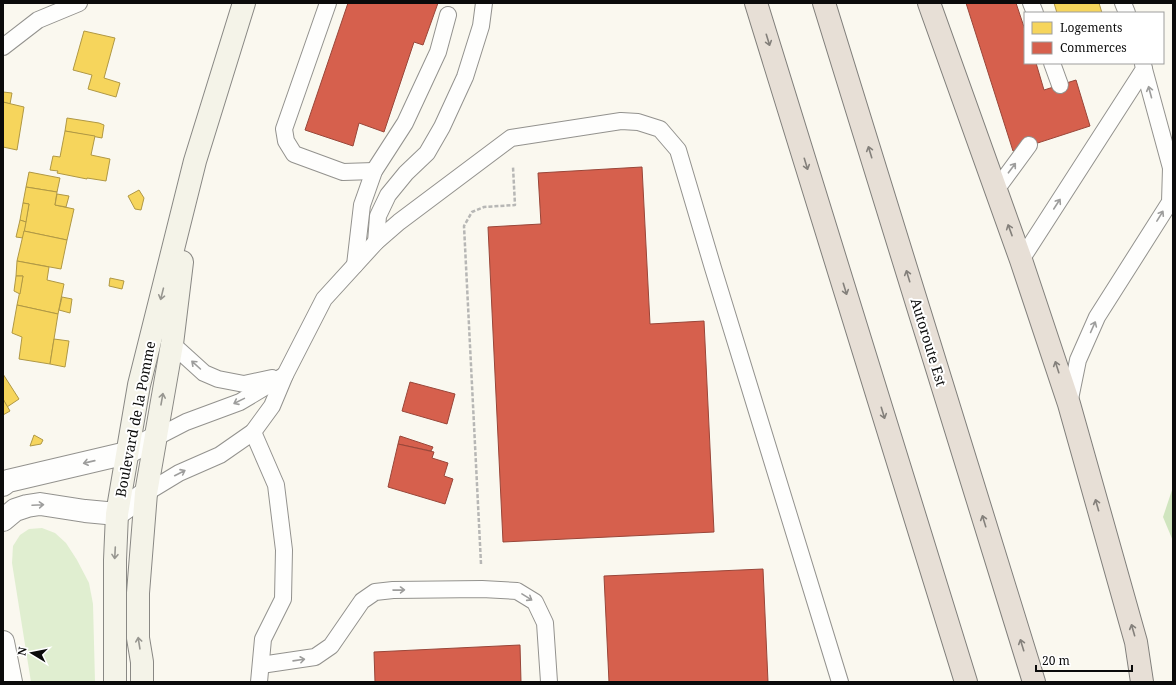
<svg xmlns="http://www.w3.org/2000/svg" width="1176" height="685" font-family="'Noto Serif',serif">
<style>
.green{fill:#e0eed0}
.forest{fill:#d0e5bf}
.homes{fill:#f6d55c;stroke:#b09844}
.shops{fill:#d6604d;stroke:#994639}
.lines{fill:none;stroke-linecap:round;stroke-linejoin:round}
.lane-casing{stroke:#93928e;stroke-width:18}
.street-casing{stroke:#93928e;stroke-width:24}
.secondary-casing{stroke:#898884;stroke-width:24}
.highway-casing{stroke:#807f7b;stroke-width:24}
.path{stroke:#b7b7b5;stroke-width:2.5;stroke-dasharray:4 2;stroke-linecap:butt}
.lane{stroke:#fefefd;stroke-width:16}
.street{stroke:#fefefd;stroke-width:22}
.secondary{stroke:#f4f3e8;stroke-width:22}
.highway{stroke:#e7dfd6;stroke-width:22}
.oneway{stroke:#84807b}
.oneway2{stroke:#9d9d9c}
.oneway3{stroke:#979690}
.labels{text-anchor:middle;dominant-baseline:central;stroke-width:4;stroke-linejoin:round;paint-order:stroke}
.street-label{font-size:14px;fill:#0b0b0b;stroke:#fff}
</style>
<rect width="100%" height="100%" fill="#faf8ef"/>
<polygon class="green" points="42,528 55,533 66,543 77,560 89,583 93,604 95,682 31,682 12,563 13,546 20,535 29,529"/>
<polygon class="forest" points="1173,487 1173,541 1163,517"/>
<g class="homes">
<polygon points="1054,3 1099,3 1102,13 1057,13"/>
<polygon points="84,31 115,38 104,78 120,83 116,97 88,89 92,75 73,70"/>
<polygon points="3,92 12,93 10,104 3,102"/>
<polygon points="3,102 24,107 17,150 3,147"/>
<polygon points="67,118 99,123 104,125 102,138 65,131"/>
<polygon points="65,131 95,136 91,155 110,159 106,181 87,178 87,179 57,173 58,171 50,170 53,156 60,157"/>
<polygon points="29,172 60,178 57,192 26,187"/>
<polygon points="26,187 57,192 55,205 74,209 67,240 24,231 29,204 23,203"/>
<polygon points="139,190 144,198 141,210 135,209 128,196"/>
<polygon points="57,194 69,196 66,207 55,205"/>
<polygon points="23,203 29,204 26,222 20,220"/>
<polygon points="20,220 26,222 23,238 16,237"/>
<polygon points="24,231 67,240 61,269 17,261"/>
<polygon points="17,261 49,267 47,280 64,284 58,314 17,305 23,276 16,276"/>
<polygon points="16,276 23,276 20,294 14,291"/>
<polygon points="110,278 124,281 122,289 109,286"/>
<polygon points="62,297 72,299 70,313 59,310"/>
<polygon points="17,305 58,314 50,364 19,359 22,337 12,333"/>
<polygon points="54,339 69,341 65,367 50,364"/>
<polygon points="3,374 19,399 7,407 3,399"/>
<polygon points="3,399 10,411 3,415"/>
<polygon points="34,435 43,440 41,444 30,446"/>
</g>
<g class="shops">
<polygon points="348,3 438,3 423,45 414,42 384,132 359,123 353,146 305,130"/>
<polygon points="966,3 1016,3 1025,30 1025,63 1036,63 1044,90 1076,80 1090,126 1013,151"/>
<polygon points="642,167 650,324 704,321 714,532 503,542 488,227 541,224 538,173"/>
<polygon points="410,382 455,394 447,424 402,411"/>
<polygon points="400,436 433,447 431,451 398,444"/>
<polygon points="398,444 434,452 432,458 448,463 444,476 453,479 445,504 388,487"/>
<polygon points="763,569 768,682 609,682 604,576"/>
<polygon points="520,645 521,682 375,682 374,652"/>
</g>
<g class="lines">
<g class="lane-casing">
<g id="lane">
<polyline points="328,3 284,129 286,141 294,154 343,172 374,171"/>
<polyline points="1031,3 1035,13"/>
<polyline points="1123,3 1127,13"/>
<polyline points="3,47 38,20 79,3"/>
<polyline points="1052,63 1060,85"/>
<polyline points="996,190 1029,145"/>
<polyline points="376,242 378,216 388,195 406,173 427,153 442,127 465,77 481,26 484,3"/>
<polyline points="1021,260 1144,69 1143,64"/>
<polyline points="355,265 362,205 374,171 405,123 438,52 448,15"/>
<polyline points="172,344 204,373 218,379 244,384 272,378"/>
<polyline points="1069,404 1078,360 1097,317 1170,202 1171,168 1144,69"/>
<polyline points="253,432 276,485 284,550 283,599 263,639 259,682"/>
<polyline points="155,438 186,422 240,402 285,375"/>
<polyline points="146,493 179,473 220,455 253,432 272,406 285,375 324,299 376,242 399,222 511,138 621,121 638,122 660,129 678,150 713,268 840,682"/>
<polyline points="261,665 315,657 331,646 362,601 375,592 393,590 482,589 517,591 535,602 545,623 549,682"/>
</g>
</g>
<g class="street-casing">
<g id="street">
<polyline points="3,485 8,481 127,453 155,438"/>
<polyline points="3,520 15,510 27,506 40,504 85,511 117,514 146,493"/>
<polyline points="3,642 11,682"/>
</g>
</g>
<g class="secondary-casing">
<g id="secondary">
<polyline points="115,682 115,560 117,514 139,385 195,161 244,3"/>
<polyline points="142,682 142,662 138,638 138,593 146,493 172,344 182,262"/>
</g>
</g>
<g class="highway-casing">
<g id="highway">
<polyline points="756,3 966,682"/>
<polyline points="824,3 1034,682"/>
<polyline points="929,3 1021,260 1069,404 1136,642 1142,682"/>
</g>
</g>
<polyline class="path" points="481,564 464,226 472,212 484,207 515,205 513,167"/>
<use href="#lane" class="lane"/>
<use href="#street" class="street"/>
<use href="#secondary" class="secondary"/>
<use href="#highway" class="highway"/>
</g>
<defs><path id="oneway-shaft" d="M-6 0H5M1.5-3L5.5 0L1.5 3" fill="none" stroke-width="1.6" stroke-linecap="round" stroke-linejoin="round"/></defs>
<g class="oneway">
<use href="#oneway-shaft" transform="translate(768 40) rotate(73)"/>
<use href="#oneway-shaft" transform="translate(870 152) rotate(-107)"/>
<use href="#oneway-shaft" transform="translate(806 164) rotate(73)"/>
<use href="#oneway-shaft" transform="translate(1010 230) rotate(-110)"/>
<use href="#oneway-shaft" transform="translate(908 276) rotate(-107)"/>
<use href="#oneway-shaft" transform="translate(845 289) rotate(73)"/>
<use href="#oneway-shaft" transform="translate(1057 367) rotate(-108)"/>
<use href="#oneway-shaft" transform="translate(883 413) rotate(73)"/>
<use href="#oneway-shaft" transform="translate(1097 505) rotate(-106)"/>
<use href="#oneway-shaft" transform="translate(984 521) rotate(-107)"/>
<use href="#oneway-shaft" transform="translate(1133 630) rotate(-106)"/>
<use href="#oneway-shaft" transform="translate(1022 645) rotate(-107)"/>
</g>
<g class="oneway2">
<use href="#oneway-shaft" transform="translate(1150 92) rotate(-105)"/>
<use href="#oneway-shaft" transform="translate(1012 168) rotate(-53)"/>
<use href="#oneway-shaft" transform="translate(1057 204) rotate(-57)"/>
<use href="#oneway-shaft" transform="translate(1160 216) rotate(-58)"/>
<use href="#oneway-shaft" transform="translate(1093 327) rotate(-66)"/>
<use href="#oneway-shaft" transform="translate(196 365) rotate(-138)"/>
<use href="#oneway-shaft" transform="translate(239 401) rotate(154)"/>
<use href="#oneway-shaft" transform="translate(89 462) rotate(167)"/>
<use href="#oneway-shaft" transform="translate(180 473) rotate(-27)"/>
<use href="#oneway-shaft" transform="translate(38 505) rotate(-3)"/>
<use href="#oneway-shaft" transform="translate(399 590) rotate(-1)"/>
<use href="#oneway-shaft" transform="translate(527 597) rotate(32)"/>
<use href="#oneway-shaft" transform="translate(299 660) rotate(-8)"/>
</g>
<g class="oneway3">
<use href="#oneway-shaft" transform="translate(162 294) rotate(104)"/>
<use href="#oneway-shaft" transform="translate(162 399) rotate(-80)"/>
<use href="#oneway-shaft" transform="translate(115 553) rotate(93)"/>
<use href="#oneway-shaft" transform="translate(139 643) rotate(-99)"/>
</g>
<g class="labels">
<g class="street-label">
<text transform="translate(929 342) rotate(73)">Autoroute Est</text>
<text transform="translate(135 419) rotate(-79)">Boulevard de la Pomme</text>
</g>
</g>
<rect width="1176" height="685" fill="none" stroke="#0b0b0b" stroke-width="8"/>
<rect x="1024" y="12" width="140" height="52" fill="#ffffff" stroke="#9d9d9d"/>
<rect x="1032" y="22" width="20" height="12" fill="#f6d55c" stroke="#9d9d9d"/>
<text x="1060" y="32" font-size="12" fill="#0b0b0b">Logements</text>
<rect x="1032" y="42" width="20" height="12" fill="#d6604d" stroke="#9d9d9d"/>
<text x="1060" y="52" font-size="12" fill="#0b0b0b">Commerces</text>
<g transform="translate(32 653) rotate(280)" stroke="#ffffff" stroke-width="3" paint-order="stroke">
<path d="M0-3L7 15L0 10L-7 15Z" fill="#0b0b0b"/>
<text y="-6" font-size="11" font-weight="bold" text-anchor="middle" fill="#0b0b0b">N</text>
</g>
<path d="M1036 665v6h96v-6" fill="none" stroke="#0b0b0b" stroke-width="2"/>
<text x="1042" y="665" font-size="12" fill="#0b0b0b" stroke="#ffffff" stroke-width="3" paint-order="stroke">20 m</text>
</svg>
